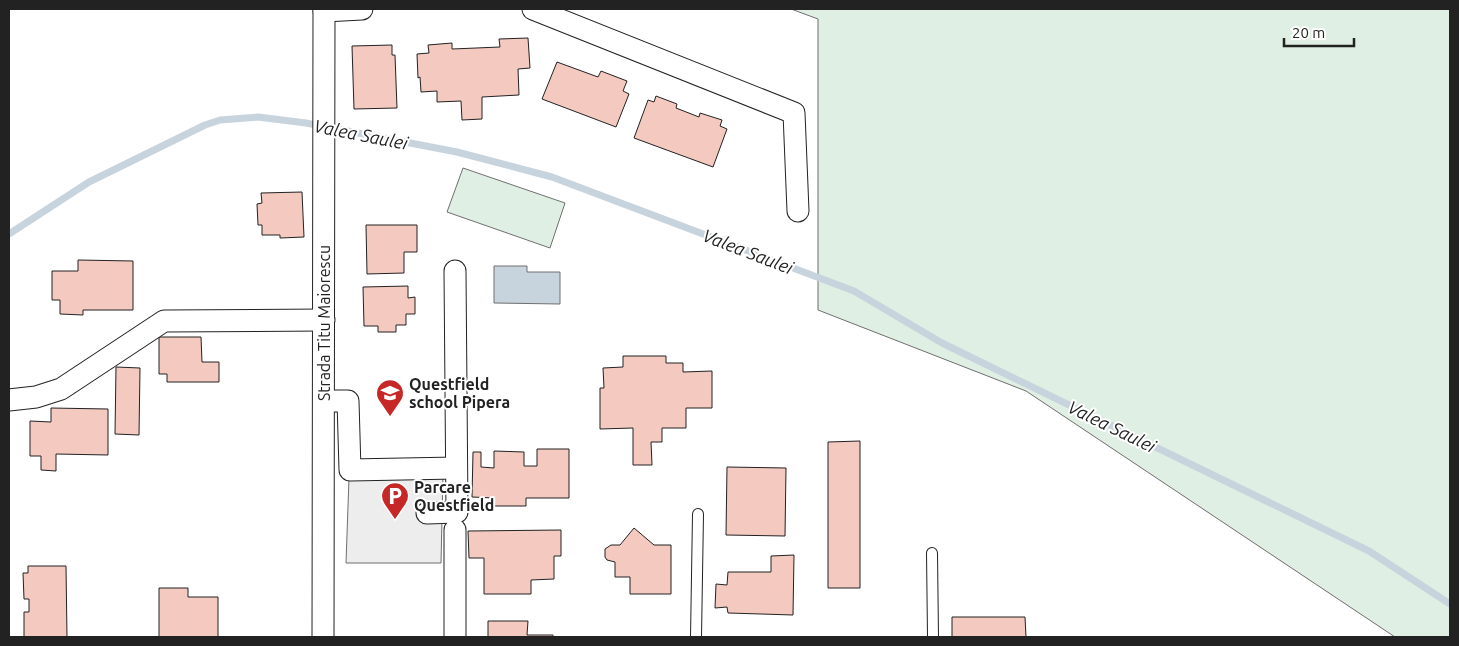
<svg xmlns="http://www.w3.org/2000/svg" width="1459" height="646" font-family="Ubuntu,sans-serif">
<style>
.green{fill:#e0efe3;stroke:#6f6f6f}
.parking{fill:#ededed;stroke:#6f6f6f}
.water{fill:#c7d3dd;stroke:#6f6f6f}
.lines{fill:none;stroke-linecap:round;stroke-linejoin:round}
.stream{stroke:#c7d3dd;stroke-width:7}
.building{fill:#f3c9c0;stroke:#222}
.lane-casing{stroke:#222;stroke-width:12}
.street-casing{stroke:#222;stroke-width:23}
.lane{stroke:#fff;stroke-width:10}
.street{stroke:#fff;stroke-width:21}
.labels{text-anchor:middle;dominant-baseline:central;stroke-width:4;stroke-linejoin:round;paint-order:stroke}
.street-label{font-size:16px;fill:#222;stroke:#fff}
.poi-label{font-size:16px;font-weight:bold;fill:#222;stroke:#fff;text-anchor:start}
.water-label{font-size:18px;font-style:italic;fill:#222;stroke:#fff}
</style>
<rect width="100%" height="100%" fill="#fff"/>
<g class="green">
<polygon points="791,9 1450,9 1450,637 1395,637 1026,391 818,310 818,19"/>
<polygon points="463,168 565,203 550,248 447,212"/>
</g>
<polygon class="parking" points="443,473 441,563 346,563 349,478"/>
<polygon class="water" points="494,266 527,266 527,272 560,272 560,304 494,303"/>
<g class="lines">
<polyline class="stream" points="9,234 89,182 205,125 220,120 258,117 306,123 457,152 552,177 854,291 942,343 1369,551 1450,604"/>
</g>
<g class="building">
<polygon points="528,38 530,68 518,69 519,95 482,97 482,119 462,120 461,101 437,102 437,91 421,92 420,77 418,78 417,54 429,53 428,45 452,43 452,49 500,47 499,39"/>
<polygon points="392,45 392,55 395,55 397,108 354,109 352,46"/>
<polygon points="557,62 598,77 601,71 627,81 623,91 629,94 616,127 542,99"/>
<polygon points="656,96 677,104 676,108 699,117 700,113 722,120 720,126 727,129 713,167 634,138 648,100 654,102"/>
<polygon points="302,192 304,237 280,238 280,235 262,235 262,225 258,225 257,204 262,203 261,193"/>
<polygon points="366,225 417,225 417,252 404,252 404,273 367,274"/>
<polygon points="78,260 133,261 133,310 83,310 83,315 60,314 60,300 52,300 52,271 78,271"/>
<polygon points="408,286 408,298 415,297 415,314 406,314 406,325 396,325 396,332 378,332 378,326 364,326 363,287"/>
<polygon points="159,337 201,337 202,362 219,362 219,382 167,382 167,374 159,374"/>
<polygon points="623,356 666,356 666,363 683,363 683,372 712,371 712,408 686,408 686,428 662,428 662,442 651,442 652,465 633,465 633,428 600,429 600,388 604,388 603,368 623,367"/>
<polygon points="116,367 140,368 139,435 115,434"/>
<polygon points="51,408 108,409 108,455 56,454 56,471 41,470 41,456 30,456 30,421 51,422"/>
<polygon points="860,441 860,588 828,588 828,442"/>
<polygon points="537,449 569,449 569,498 526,498 526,506 494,506 494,498 472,497 473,452 481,452 481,467 494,468 494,451 524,452 524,466 537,466"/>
<polygon points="727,467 786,468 785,536 726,535"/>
<polygon points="634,528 654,545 671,545 671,594 630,594 630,577 615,577 615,562 607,560 605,557 605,549 611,545 620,545"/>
<polygon points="561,530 561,556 554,556 554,579 531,580 531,594 484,594 484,558 469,558 468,531"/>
<polygon points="794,555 793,615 728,613 727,607 715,608 716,584 727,585 728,572 771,572 771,556"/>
<polygon points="28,566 66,566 67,637 24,637 24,612 29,612 29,599 24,599 23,573 28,573"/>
<polygon points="159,588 188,588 188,597 218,597 218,637 159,637"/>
<polygon points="952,617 1025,617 1026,637 952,637"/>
<polygon points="488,621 528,621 527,635 553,635 553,637 488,637"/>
</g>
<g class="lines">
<g class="lane-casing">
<g id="lane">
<polyline points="932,553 933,637"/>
<polyline points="696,637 698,514"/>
</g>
</g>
<g class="street-casing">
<g id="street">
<polyline points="533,9 794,113 798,211"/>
<polyline points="324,11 362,9"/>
<polyline points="9,400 36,397 61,389 164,321 324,320"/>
<polyline points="324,401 348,401 350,470 456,468"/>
<polyline points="427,513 457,512 455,271"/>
<polyline points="323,637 324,9"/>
<polyline points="455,637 455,530"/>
</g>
</g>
<use href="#lane" class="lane"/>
<use href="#street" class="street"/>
</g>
<defs>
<g id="school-pin" transform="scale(1.4375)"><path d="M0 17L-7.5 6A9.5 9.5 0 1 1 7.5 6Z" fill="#c62828" stroke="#fff"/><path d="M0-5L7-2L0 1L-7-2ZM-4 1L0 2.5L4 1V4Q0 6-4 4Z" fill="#fff"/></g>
<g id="parking-pin" transform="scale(1.4375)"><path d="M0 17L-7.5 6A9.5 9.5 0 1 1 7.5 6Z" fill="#c62828" stroke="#fff"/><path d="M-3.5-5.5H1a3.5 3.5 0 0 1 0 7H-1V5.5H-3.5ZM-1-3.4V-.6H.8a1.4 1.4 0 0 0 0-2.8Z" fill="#fff"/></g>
</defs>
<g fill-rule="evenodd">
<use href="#school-pin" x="390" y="393"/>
<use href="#parking-pin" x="395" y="496"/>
</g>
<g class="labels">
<g class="street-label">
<text transform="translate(324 323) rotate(-90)">Strada Titu Maiorescu</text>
</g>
<g class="poi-label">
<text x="409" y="384">Questfield<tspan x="409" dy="18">school Pipera</tspan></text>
<text x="414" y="487">Parcare<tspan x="414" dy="18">Questfield</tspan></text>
</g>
<g class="water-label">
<text transform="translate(361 134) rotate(11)">Valea Saulei</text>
<text transform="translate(748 251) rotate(21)">Valea Saulei</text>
<text transform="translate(1112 426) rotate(26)">Valea Saulei</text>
</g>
</g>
<rect width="1459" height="646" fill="none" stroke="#222222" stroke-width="20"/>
<path d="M1284 38v8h70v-8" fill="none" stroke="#222222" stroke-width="2.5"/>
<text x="1292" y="38" font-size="15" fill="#222222" stroke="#ffffff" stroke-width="4" paint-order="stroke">20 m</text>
</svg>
